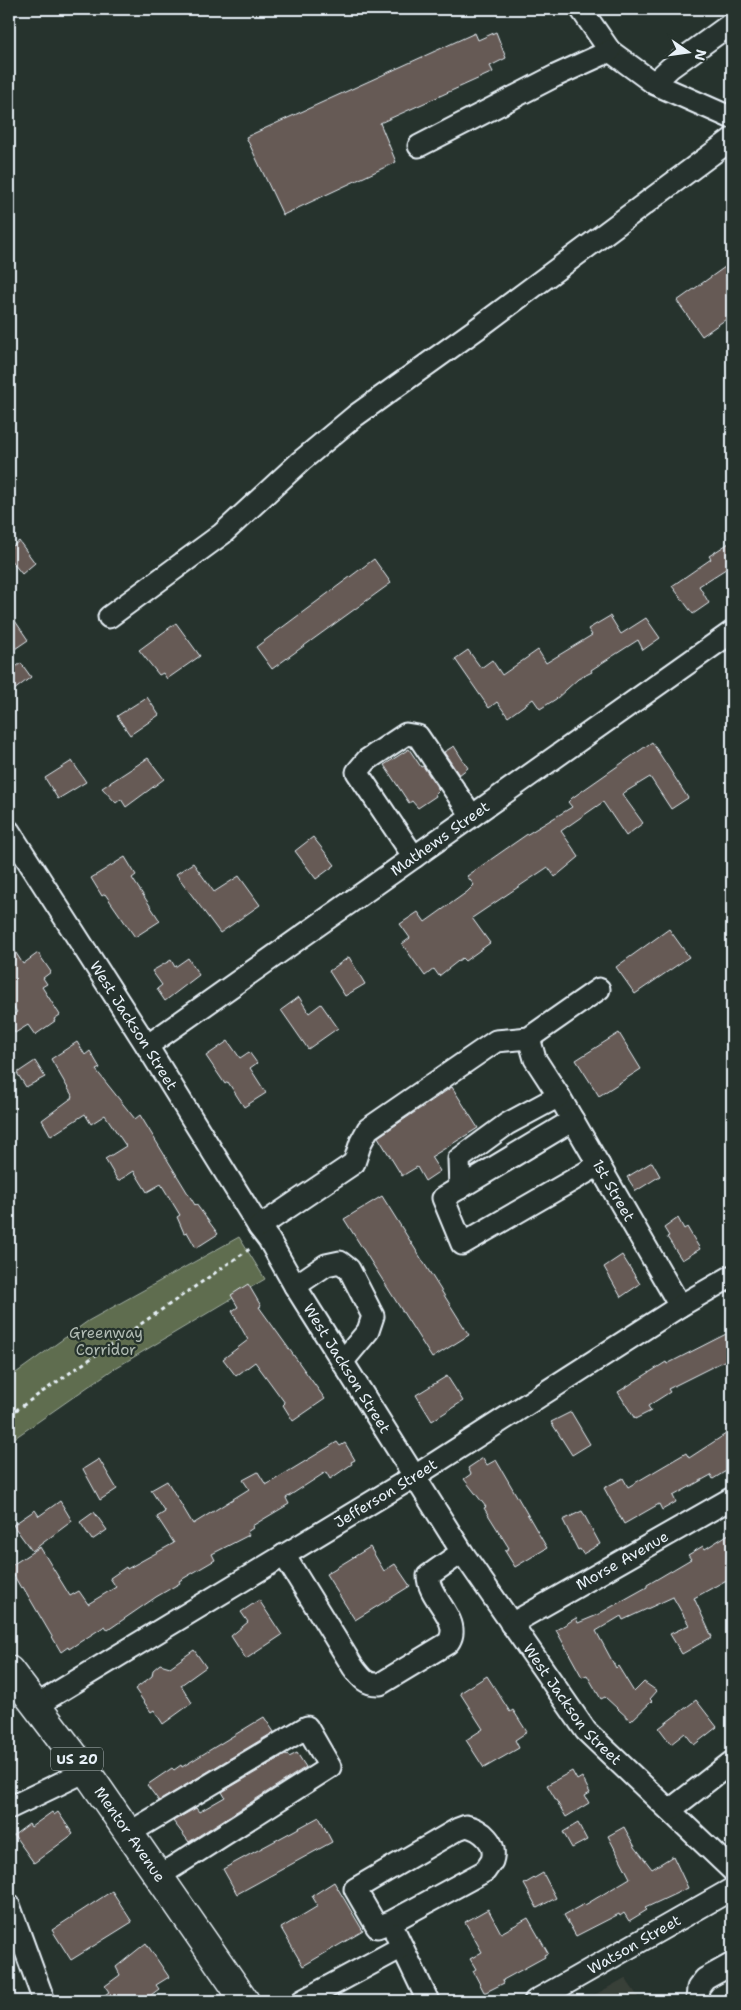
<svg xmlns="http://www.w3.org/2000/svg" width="741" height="2010" font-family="'Shantell Sans',sans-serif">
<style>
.built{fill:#393f39}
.green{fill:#5e6d4f;stroke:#a3afa4}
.building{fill:#665a55;stroke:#e8f1f8}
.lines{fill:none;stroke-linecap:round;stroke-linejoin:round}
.minor-casing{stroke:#e8f1f8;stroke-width:25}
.major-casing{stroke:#e8f1f8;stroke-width:31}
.path{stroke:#e8f1f8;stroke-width:3;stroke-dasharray:4 4;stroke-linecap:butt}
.minor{stroke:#26332d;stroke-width:21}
.major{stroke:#26332d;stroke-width:28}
.labels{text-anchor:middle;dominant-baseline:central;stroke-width:4.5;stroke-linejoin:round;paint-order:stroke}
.shield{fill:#26332d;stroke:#aeb8bb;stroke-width:1}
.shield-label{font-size:14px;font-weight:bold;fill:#e8f1f8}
.street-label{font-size:15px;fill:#e8f1f8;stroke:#26332d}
.park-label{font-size:15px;fill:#b1bcb4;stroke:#26332d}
</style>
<rect width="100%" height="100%" fill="#26332d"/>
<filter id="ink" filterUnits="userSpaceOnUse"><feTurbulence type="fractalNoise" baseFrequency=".02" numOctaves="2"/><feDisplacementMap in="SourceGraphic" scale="10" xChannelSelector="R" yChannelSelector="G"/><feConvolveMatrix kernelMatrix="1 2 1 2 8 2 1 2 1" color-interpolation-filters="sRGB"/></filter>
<g filter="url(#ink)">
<polygon class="built" points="625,1978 641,2001 584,2001"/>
<polygon class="green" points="239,1237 265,1279 112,1370 9,1442 9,1378 88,1321"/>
<g class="building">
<polygon points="496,32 506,58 490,66 493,72 380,123 396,162 283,215 246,137 475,33 478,40"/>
<polygon points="732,262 732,315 702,336 677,301"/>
<polygon points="19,541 35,563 22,574 9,558 9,549"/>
<polygon points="732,541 732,565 699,586 709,603 693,614 672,586 711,559 709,556"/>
<polygon points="374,559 391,583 272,669 256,647"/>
<polygon points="9,612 28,640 9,653"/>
<polygon points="610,616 621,634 646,618 660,638 643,650 638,640 591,670 592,672 578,679 556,699 540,709 533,699 508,717 497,702 489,708 455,659 468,650 481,668 492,660 502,675 538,650 546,663 592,635 588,629"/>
<polygon points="176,623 200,656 167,679 163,673 159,675 139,650"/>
<polygon points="21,663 31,677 9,694 9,672"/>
<polygon points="147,697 159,715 130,735 117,716"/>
<polygon points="652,742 688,798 671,809 650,777 622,794 643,823 626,836 603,802 561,831 579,857 555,877 548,867 472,918 490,943 465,961 462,958 439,976 434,969 425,976 402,944 410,938 400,924 418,912 425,922 467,892 474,885 467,876 526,835 572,807 568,802 572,798"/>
<polygon points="454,746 468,768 459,775 444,752"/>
<polygon points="409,749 421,767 423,766 439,790 435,794 436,796 418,808 412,801 409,803 384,765"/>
<polygon points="148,758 164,779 126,807 121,799 116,803 102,788"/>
<polygon points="72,761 86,782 58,799 45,778"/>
<polygon points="313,837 335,865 316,879 295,851"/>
<polygon points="125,857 136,875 132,878 160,921 135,937 105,894 102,896 91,878"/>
<polygon points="193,863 214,892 239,876 260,905 220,933 176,874"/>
<polygon points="669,929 689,957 635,994 616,967"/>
<polygon points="9,942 23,964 38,953 51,972 43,978 47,984 42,987 60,1015 54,1019 55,1021 35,1035 28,1025 15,1033 9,1022 9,1018 17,1012 9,1001"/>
<polygon points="349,957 365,984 345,996 329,971"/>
<polygon points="188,958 199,975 165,1001 157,989 162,985 152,971 171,960 175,967"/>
<polygon points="299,997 309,1013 321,1004 338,1028 308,1049 281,1010"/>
<polygon points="619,1033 641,1069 599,1096 576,1060"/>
<polygon points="228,1041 240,1058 249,1052 257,1063 250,1068 266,1093 244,1107 228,1082 225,1084 206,1056"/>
<polygon points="77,1042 85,1055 90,1051 100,1068 96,1070 135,1119 140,1115 195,1205 196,1204 218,1234 196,1248 187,1232 184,1233 177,1217 180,1215 161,1184 147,1192 134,1171 118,1181 105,1159 126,1146 105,1115 91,1124 85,1114 51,1136 42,1120 73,1097 51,1059"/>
<polygon points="35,1061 45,1077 26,1087 17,1073"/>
<polygon points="452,1087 478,1128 431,1157 440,1171 425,1181 417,1167 402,1176 378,1137"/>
<polygon points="652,1162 660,1176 636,1191 627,1177"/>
<polygon points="382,1196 469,1335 432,1358 344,1219"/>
<polygon points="678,1218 684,1229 687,1227 700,1249 682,1260 667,1237 669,1236 664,1228"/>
<polygon points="622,1255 640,1284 621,1297 604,1267"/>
<polygon points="248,1284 261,1306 259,1307 325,1399 293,1421 283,1405 285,1403 255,1362 236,1376 223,1359 248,1340 232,1311 238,1307 231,1295"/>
<polygon points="732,1331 732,1357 668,1389 670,1392 648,1406 651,1411 635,1419 618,1392 666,1362 667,1364"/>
<polygon points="447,1376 463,1401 432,1421 416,1395"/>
<polygon points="571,1412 590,1444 572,1455 551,1422"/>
<polygon points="732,1430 732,1460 728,1462 731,1468 713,1479 711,1475 673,1496 676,1502 662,1510 659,1504 624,1524 604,1488 623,1478 628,1487 686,1453 689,1458"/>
<polygon points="337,1442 340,1446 345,1443 355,1460 351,1462 352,1464 330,1479 326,1472 286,1498 289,1504 252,1526 253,1528 247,1532 249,1535 212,1554 215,1560 179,1581 180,1583 156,1597 108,1630 105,1626 69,1649 68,1647 61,1652 23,1587 21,1588 9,1567 40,1547 70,1596 79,1591 88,1604 116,1587 110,1578 126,1567 127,1569 174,1543 157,1517 165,1512 151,1490 167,1481 193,1524 249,1489 243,1480 258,1472 266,1485"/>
<polygon points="483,1458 487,1465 496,1460 547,1548 515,1567 505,1551 509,1548 484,1508 486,1507 464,1479 471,1474 468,1468"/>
<polygon points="99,1459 117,1489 100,1500 83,1469"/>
<polygon points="60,1501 72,1521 32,1551 13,1525 35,1510 39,1516"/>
<polygon points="582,1511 600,1544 583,1554 580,1549 578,1550 563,1520"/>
<polygon points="94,1512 107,1530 92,1540 80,1522"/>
<polygon points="732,1532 732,1577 694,1598 712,1637 682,1654 670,1634 689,1625 673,1597 623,1620 621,1616 596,1631 616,1668 618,1666 634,1692 644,1682 657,1691 650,1699 652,1701 631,1721 605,1697 601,1699 587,1675 582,1677 556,1630 576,1618 578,1623 595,1616 647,1587 647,1585 691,1559 688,1555 703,1546 705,1549"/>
<polygon points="370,1547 384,1571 395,1564 410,1586 355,1620 326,1574"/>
<polygon points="259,1600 282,1635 246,1659 231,1636 248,1622 241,1612"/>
<polygon points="194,1650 206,1667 181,1685 192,1703 163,1724 154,1710 151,1712 135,1689 152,1676 153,1670 160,1664 170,1667"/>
<polygon points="487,1676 510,1712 513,1710 527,1732 515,1740 519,1748 484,1768 466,1740 483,1729 460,1693"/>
<polygon points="696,1700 717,1727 694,1745 685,1733 671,1744 659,1728"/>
<polygon points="264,1717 274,1732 159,1801 147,1785 172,1768 174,1770 181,1765 182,1767"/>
<polygon points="297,1753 306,1767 189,1842 173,1821 196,1808 199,1812 225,1797 222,1792 287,1754 289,1757"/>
<polygon points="572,1771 577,1780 582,1777 590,1793 585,1796 589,1803 566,1817 547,1785"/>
<polygon points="52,1812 54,1815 58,1812 73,1834 34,1863 14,1835 29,1824 31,1827"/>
<polygon points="319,1817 332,1842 237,1894 223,1869"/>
<polygon points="578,1823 587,1840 572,1848 563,1832"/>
<polygon points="624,1827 635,1847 652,1869 673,1856 688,1888 645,1908 647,1910 629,1921 624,1913 620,1916 619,1914 576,1936 564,1915 584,1904 585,1905 630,1878 608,1836"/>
<polygon points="543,1873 556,1898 537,1908 524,1884"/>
<polygon points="334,1882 363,1931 303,1966 281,1928 318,1906 312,1896"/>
<polygon points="112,1891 132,1922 71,1960 52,1930"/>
<polygon points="488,1909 501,1933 528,1918 548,1953 544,1955 545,1957 503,1980 504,1983 486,1992 484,1992 473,1971 476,1969 470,1959 482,1952 465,1922"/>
<polygon points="146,1943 169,1977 156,1985 159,1989 143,2001 96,2001 109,1992 105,1986 120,1975 116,1967"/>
</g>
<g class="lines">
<g class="minor-casing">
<g id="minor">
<polyline points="581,9 610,51 655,84 732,118"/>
<polyline points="654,83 670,68 732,23"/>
<polyline points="419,146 555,76 610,51"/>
<polyline points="109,617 222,534 301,461 355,416 478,328 732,139"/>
<path id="s1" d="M9,831L147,1046L259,1227L269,1240L295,1286L462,1552L586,1731L732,1870"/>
<polyline points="414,857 357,772 367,760 406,734 418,736 472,816"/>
<path id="s2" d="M529,1038L535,1059L559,1096L680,1306"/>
<path id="s3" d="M147,1046L732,632"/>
<polyline points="573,1120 443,1198 462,1244 599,1165"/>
<polyline points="460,1188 459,1159 507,1124 559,1096"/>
<polyline points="259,1227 354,1163 361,1142 368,1129 496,1041 529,1038 599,989"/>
<polyline points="295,1286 326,1265 340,1262 349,1269 373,1316 368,1331 343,1361"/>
<path d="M284,1555L353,1667C361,1678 366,1685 380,1684L448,1643C464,1621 428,1599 428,1576L462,1552"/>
<path id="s4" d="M511,1624L732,1498"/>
<path id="s5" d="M35,1706L415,1476L680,1306L732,1276"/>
<polyline points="9,1808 86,1771"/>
<polyline points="670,1810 732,1762"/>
<path d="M466,1826C481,1829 498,1843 492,1861C490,1864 487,1868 485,1871L391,1922L377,1927L355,1889L458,1829Z"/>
<polyline points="129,1833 307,1727 330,1767 159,1876"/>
<polyline points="9,1905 44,2001"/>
<polyline points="396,1934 428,2001"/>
<polyline points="302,2001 402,1947"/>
<path id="s6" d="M535,2001L732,1889"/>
<polyline points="697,2001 698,1988 705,1979 732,1964"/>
</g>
</g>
<g class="major-casing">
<g id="major">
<path id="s7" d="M9,1670L86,1771L245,2001"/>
</g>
</g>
<polyline class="path" points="9,1415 251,1248"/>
<use href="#minor" class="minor"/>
<use href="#major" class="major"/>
</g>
</g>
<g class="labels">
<rect class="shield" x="51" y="1747.5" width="52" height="23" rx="4"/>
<g class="shield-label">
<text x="77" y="1759">US 20</text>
</g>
<g class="street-label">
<text stroke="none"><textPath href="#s3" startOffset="359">Mathews Street</textPath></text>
<text stroke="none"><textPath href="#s1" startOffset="231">West Jackson Street</textPath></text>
<text stroke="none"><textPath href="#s2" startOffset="175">1st Street</textPath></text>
<text stroke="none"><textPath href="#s1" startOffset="635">West Jackson Street</textPath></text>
<text stroke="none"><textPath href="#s5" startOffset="410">Jefferson Street</textPath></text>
<text stroke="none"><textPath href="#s4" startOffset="128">Morse Avenue</textPath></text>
<text stroke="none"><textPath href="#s1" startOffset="1040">West Jackson Street</textPath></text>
<text stroke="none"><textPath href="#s7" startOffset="204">Mentor Avenue</textPath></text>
<text stroke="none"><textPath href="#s6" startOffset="114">Watson Street</textPath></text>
</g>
<g class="park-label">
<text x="106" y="1333">Greenway<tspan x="106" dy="17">Corridor</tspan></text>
</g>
</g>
<rect width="741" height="2010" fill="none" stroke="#26332d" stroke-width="30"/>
<rect x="15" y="15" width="711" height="1980" fill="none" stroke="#e8f1f8" stroke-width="2" filter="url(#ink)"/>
<g transform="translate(688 52) rotate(103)" stroke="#26332d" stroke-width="4" paint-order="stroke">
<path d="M0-4L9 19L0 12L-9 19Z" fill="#e8f1f8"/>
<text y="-8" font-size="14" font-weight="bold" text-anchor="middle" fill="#e8f1f8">N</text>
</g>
</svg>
